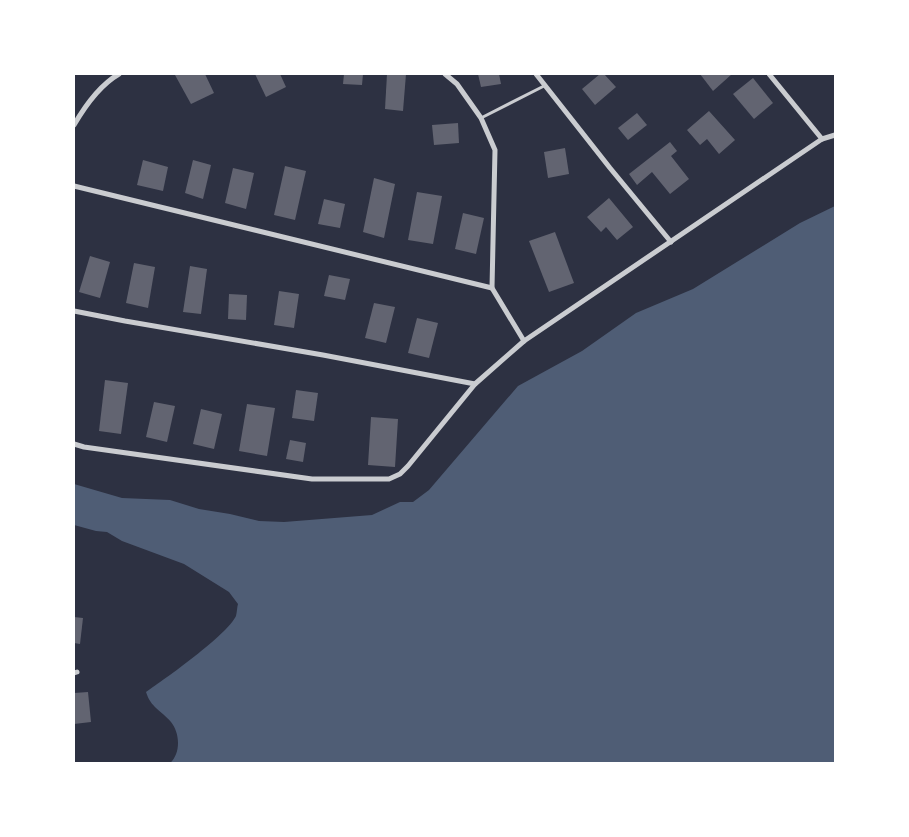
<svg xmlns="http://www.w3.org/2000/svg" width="909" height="837" font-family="'Source Sans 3',sans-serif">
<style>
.water{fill:#4f5d75}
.building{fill:#626471}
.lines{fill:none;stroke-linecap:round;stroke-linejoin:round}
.service{stroke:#caccd0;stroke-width:3}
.minor{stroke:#caccd0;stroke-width:5}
</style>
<rect width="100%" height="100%" fill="#2d3142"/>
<path class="water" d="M835,206V763H170C181,753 180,733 171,722C161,710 151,708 146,692C165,679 227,635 236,616C237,612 237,607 238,604L229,592L184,564L122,541L107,532L96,531L74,525V484L122,498L170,500L199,509L230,514L259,521L284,522L372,515L400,502H413L429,490L518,386L582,351L636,313L693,289L800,223Z"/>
<g class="building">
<polygon points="177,74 205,74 214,93 191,104 175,75"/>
<polygon points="255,74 280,74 286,87 266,97"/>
<polygon points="344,74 363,74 362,85 343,84"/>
<polygon points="387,74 406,74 403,111 385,109"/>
<polygon points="478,74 499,74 501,84 481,87"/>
<polygon points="600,74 604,74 616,87 595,105 582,89"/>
<polygon points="700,74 732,74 713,91"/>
<polygon points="753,78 773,103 754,119 733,94"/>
<polygon points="709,111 735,140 719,154 707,139 700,145 687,130"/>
<polygon points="637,113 647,125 628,140 618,128"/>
<polygon points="458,123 459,143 434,145 432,125"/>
<polygon points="670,142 677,151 671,156 689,179 670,194 652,172 637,185 629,174"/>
<polygon points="565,148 569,174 548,178 544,152"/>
<polygon points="143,160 168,167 163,191 137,185"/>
<polygon points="193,160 211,165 203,199 185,193"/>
<polygon points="285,166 306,171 295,220 274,215"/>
<polygon points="233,168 254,173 246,209 225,203"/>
<polygon points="374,178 395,184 384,238 363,232"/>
<polygon points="417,192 442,196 433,244 408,240"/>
<polygon points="609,198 633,227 617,240 606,227 601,232 587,217"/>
<polygon points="324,199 345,204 340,228 318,224"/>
<polygon points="463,213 484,218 476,254 455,249"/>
<polygon points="555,232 574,283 549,292 529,241"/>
<polygon points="90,256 110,262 100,298 79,292"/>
<polygon points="134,263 155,267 148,308 126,303"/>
<polygon points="190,266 207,269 201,314 183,312"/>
<polygon points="329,275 350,279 345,300 324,296"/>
<polygon points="279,291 299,294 294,328 274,325"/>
<polygon points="229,294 247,295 246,320 228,319"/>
<polygon points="374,303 395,307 386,343 365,338"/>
<polygon points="417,318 438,323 429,358 408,353"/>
<polygon points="105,380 128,383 121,434 99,431"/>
<polygon points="296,390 318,393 314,421 292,418"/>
<polygon points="154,402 175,406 167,442 146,437"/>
<polygon points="247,404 275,408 267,456 239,451"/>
<polygon points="201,409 222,414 214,449 193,444"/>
<polygon points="371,417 398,419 395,467 368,465"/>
<polygon points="290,440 306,443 303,462 286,459"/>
<polygon points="74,617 83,618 80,644 74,643"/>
<polygon points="88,692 91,722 74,724 74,693"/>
</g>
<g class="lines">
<polyline class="service" points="481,118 544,86"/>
<g class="minor">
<polyline points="445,74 457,84 481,118 495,150 492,288 524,341"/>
<polyline points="536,74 610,168 671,242"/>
<polyline points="769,74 822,139"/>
<path d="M74,125C85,106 100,85 119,74"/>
<polyline points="74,186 492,288"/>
<polyline points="74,311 125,321 323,355 475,384"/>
<polyline points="74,444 84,447 312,479 389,479 400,474 408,466 475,384 524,341 822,139 835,135"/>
<polyline points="74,673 77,672"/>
</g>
</g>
<rect width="909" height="837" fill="none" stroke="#ffffff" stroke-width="150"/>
</svg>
